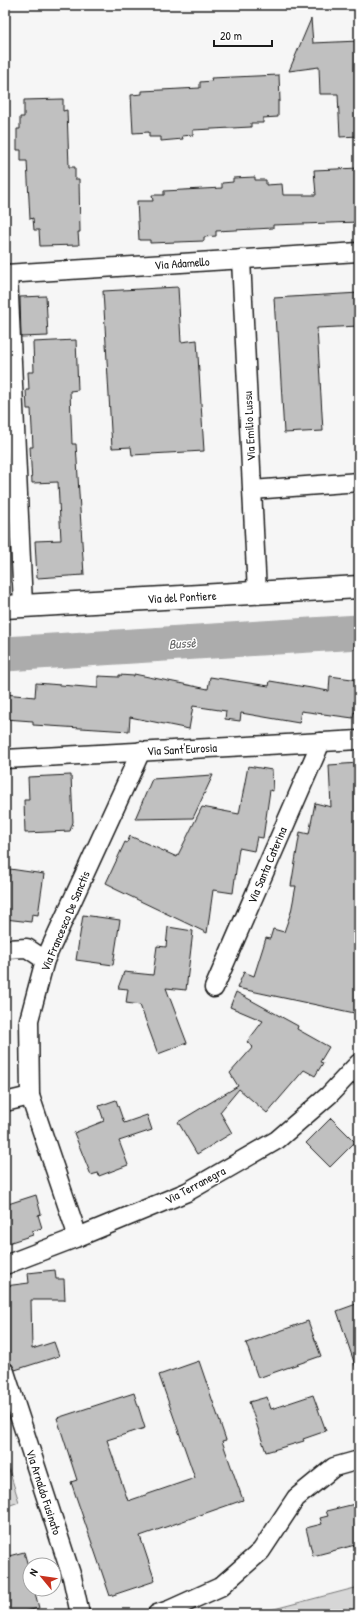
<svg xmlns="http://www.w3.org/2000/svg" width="364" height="1619" font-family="'Patrick Hand',sans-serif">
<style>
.green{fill:#d6d6d6;stroke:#797979}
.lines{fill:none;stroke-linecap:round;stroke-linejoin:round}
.river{stroke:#acacac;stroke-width:35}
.building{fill:#c0c0c0;stroke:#1c1c1c}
.minor-casing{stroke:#1c1c1c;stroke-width:21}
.secondary-casing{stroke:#1c1c1c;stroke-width:25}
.minor{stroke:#fff;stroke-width:18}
.secondary{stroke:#fff;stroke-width:22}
.labels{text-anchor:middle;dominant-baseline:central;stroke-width:3;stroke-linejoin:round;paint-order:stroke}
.street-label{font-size:12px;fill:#1c1c1c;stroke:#fff}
.water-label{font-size:13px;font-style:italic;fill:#5d5d5d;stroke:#fff}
</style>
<rect width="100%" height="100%" fill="#f6f6f6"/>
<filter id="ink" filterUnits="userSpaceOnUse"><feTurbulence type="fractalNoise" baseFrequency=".025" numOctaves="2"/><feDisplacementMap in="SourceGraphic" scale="8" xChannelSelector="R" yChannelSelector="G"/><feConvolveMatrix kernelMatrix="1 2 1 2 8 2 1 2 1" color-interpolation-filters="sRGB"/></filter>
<g filter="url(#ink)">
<g class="green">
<polygon points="5,1457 19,1502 5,1507"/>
<polygon points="359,1587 359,1614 255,1614 347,1590"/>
</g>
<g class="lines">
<polyline class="river" points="5,654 359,632"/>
</g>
<g class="building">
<polygon points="311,19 313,43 359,41 359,136 340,137 338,94 320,94 319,67 289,71"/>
<polygon points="279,75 280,101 278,101 278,117 263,118 263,123 251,123 251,127 193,130 193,135 182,136 183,139 161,141 161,137 149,137 149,132 133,133 131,95 142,94 142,91 200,88 200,82 212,81 211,78"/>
<polygon points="63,99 63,111 67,110 69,167 75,167 75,179 79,179 80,232 78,232 79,245 40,246 39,230 34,230 33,218 30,219 27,161 21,161 21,150 17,150 17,129 20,129 20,117 24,117 24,100"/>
<polygon points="359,168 359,222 273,225 273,228 216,231 216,236 204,237 204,241 150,243 150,240 139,240 137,201 153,201 152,195 164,195 164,191 222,188 222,183 233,182 233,178 255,177 255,180 266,180 266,185 282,184 283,195 316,195 314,170"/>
<polygon points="178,287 181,342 197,340 204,451 132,455 131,447 112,448 103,291"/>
<polygon points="359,293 359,326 317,328 323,431 284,433 278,331 276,331 274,298"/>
<polygon points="46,296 48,336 21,337 20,297"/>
<polygon points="76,340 78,390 70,391 72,444 76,444 84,575 37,578 35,541 61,540 58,482 32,483 30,447 33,447 31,409 27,409 26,390 29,390 28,372 34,372 33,342"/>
<polygon points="134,674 208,689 210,677 269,686 270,681 329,691 330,676 359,680 357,713 354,712 353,718 301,711 299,723 241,713 240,721 225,719 226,711 193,706 189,729 130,717 129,731 33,725 33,721 5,719 5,694 35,697 36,683 98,688 98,676 119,677 119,675 134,676"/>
<polygon points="359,763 359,1014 237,988 244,972 254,976 266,938 270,939 273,929 284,932 291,912 296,886 291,886 300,832 309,834 315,803 331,807 329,765"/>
<polygon points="248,766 272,770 273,791 270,790 263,838 257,837 254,851 239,848 233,893 213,890 207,933 113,888 114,887 106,883 125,842 127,843 130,836 177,857 202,807 239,814"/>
<polygon points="71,775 73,822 70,831 25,833 24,800 29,800 28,777"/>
<polygon points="213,775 193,818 135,819 152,779"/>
<polygon points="10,869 44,874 38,915 32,914 31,922 5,919 5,873 10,874"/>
<polygon points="83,915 120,920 113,965 76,960"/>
<polygon points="168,927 193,931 186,990 166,988 187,1043 158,1054 140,1005 126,1003 128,989 118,988 124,972 153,975 157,946 166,947"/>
<polygon points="236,992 298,1026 297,1029 329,1047 320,1062 323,1063 315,1076 304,1070 267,1113 239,1089 220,1112 232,1133 197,1154 178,1122 238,1086 230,1073 253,1047 247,1042 263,1021 230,1007"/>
<polygon points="116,1100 124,1123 147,1115 152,1130 119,1141 128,1165 99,1176 98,1173 91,1175 74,1133 104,1121 99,1106"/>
<polygon points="331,1118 355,1142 330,1167 306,1143"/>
<polygon points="36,1195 41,1214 38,1215 42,1228 32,1231 33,1235 5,1244 5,1205"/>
<polygon points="55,1270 56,1279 64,1279 65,1300 31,1300 32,1349 54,1342 59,1356 15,1370 12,1364 7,1362 5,1353 5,1286 29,1283 28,1273"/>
<polygon points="359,1303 359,1368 356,1368 337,1311"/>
<polygon points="308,1321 321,1356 258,1378 246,1343"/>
<polygon points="199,1361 226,1440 222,1441 243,1500 140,1536 155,1581 110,1596 71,1482 77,1480 57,1418 134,1393 145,1428 107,1440 128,1501 195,1478 159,1375"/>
<polygon points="313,1395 326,1431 303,1439 304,1441 266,1452 249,1402 267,1397 271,1409"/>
<polygon points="359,1503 359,1544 313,1556 306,1528 322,1524 320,1518 328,1516 326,1511"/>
<polygon points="24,1552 30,1573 30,1589 34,1589 39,1608 14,1614 5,1614 5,1557"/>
</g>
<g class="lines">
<g class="minor-casing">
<g id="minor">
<polyline points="241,259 257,593"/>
<polyline points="5,274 359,252"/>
<polyline points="8,274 23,605"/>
<polyline points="252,490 359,482"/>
<polyline points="5,759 359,740"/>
<polyline points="5,949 27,948 45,960"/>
<polyline points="214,988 321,742"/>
<polyline points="5,1102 30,1096"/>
<polyline points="78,1237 30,1096 29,1020 45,960 141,751"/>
<polyline points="5,1265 78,1237 187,1192 277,1140 329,1095 359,1063"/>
<polyline points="5,1372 72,1577 80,1614"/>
<polyline points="157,1614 169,1610 220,1587 261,1551 296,1498 334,1467 359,1460"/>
</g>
</g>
<g class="secondary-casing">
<polyline id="secondary" points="5,607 359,587"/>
</g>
<use href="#minor" class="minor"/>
<use href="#secondary" class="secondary"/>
</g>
</g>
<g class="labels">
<g class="street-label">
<text transform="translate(182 263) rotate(-4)">Via Adamello</text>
<text transform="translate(249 426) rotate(-93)">Via Emilio Lussu</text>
<text transform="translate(182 597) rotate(-3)">Via del Pontiere</text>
<text transform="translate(182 749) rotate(-3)">Via Sant'Eurosia</text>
<text transform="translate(267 865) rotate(-67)">Via Santa Caterina</text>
<text transform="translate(65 921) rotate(-67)">Via Francesco De Sanctis</text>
<text transform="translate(195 1185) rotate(-28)">Via Terranegra</text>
<text transform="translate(44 1492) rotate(72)">Via Arnaldo Fusinato</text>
</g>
<g class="water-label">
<text transform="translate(182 643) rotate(-4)">Bussè</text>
</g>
</g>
<rect width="364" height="1619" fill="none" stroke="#fff" stroke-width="20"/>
<rect x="10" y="10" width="344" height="1599" fill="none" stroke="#1c1c1c" stroke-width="1.5" filter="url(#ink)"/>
<g transform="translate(42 1577) rotate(299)"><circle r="19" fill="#ffffff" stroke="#a4a4a4"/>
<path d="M0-3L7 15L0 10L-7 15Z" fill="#c8321e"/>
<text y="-6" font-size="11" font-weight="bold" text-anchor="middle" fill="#1c1c1c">N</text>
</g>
<path d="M214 40v6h58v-6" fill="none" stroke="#1c1c1c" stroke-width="2"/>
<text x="220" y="40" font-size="12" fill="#1c1c1c" stroke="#ffffff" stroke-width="3" paint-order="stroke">20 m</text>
</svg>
